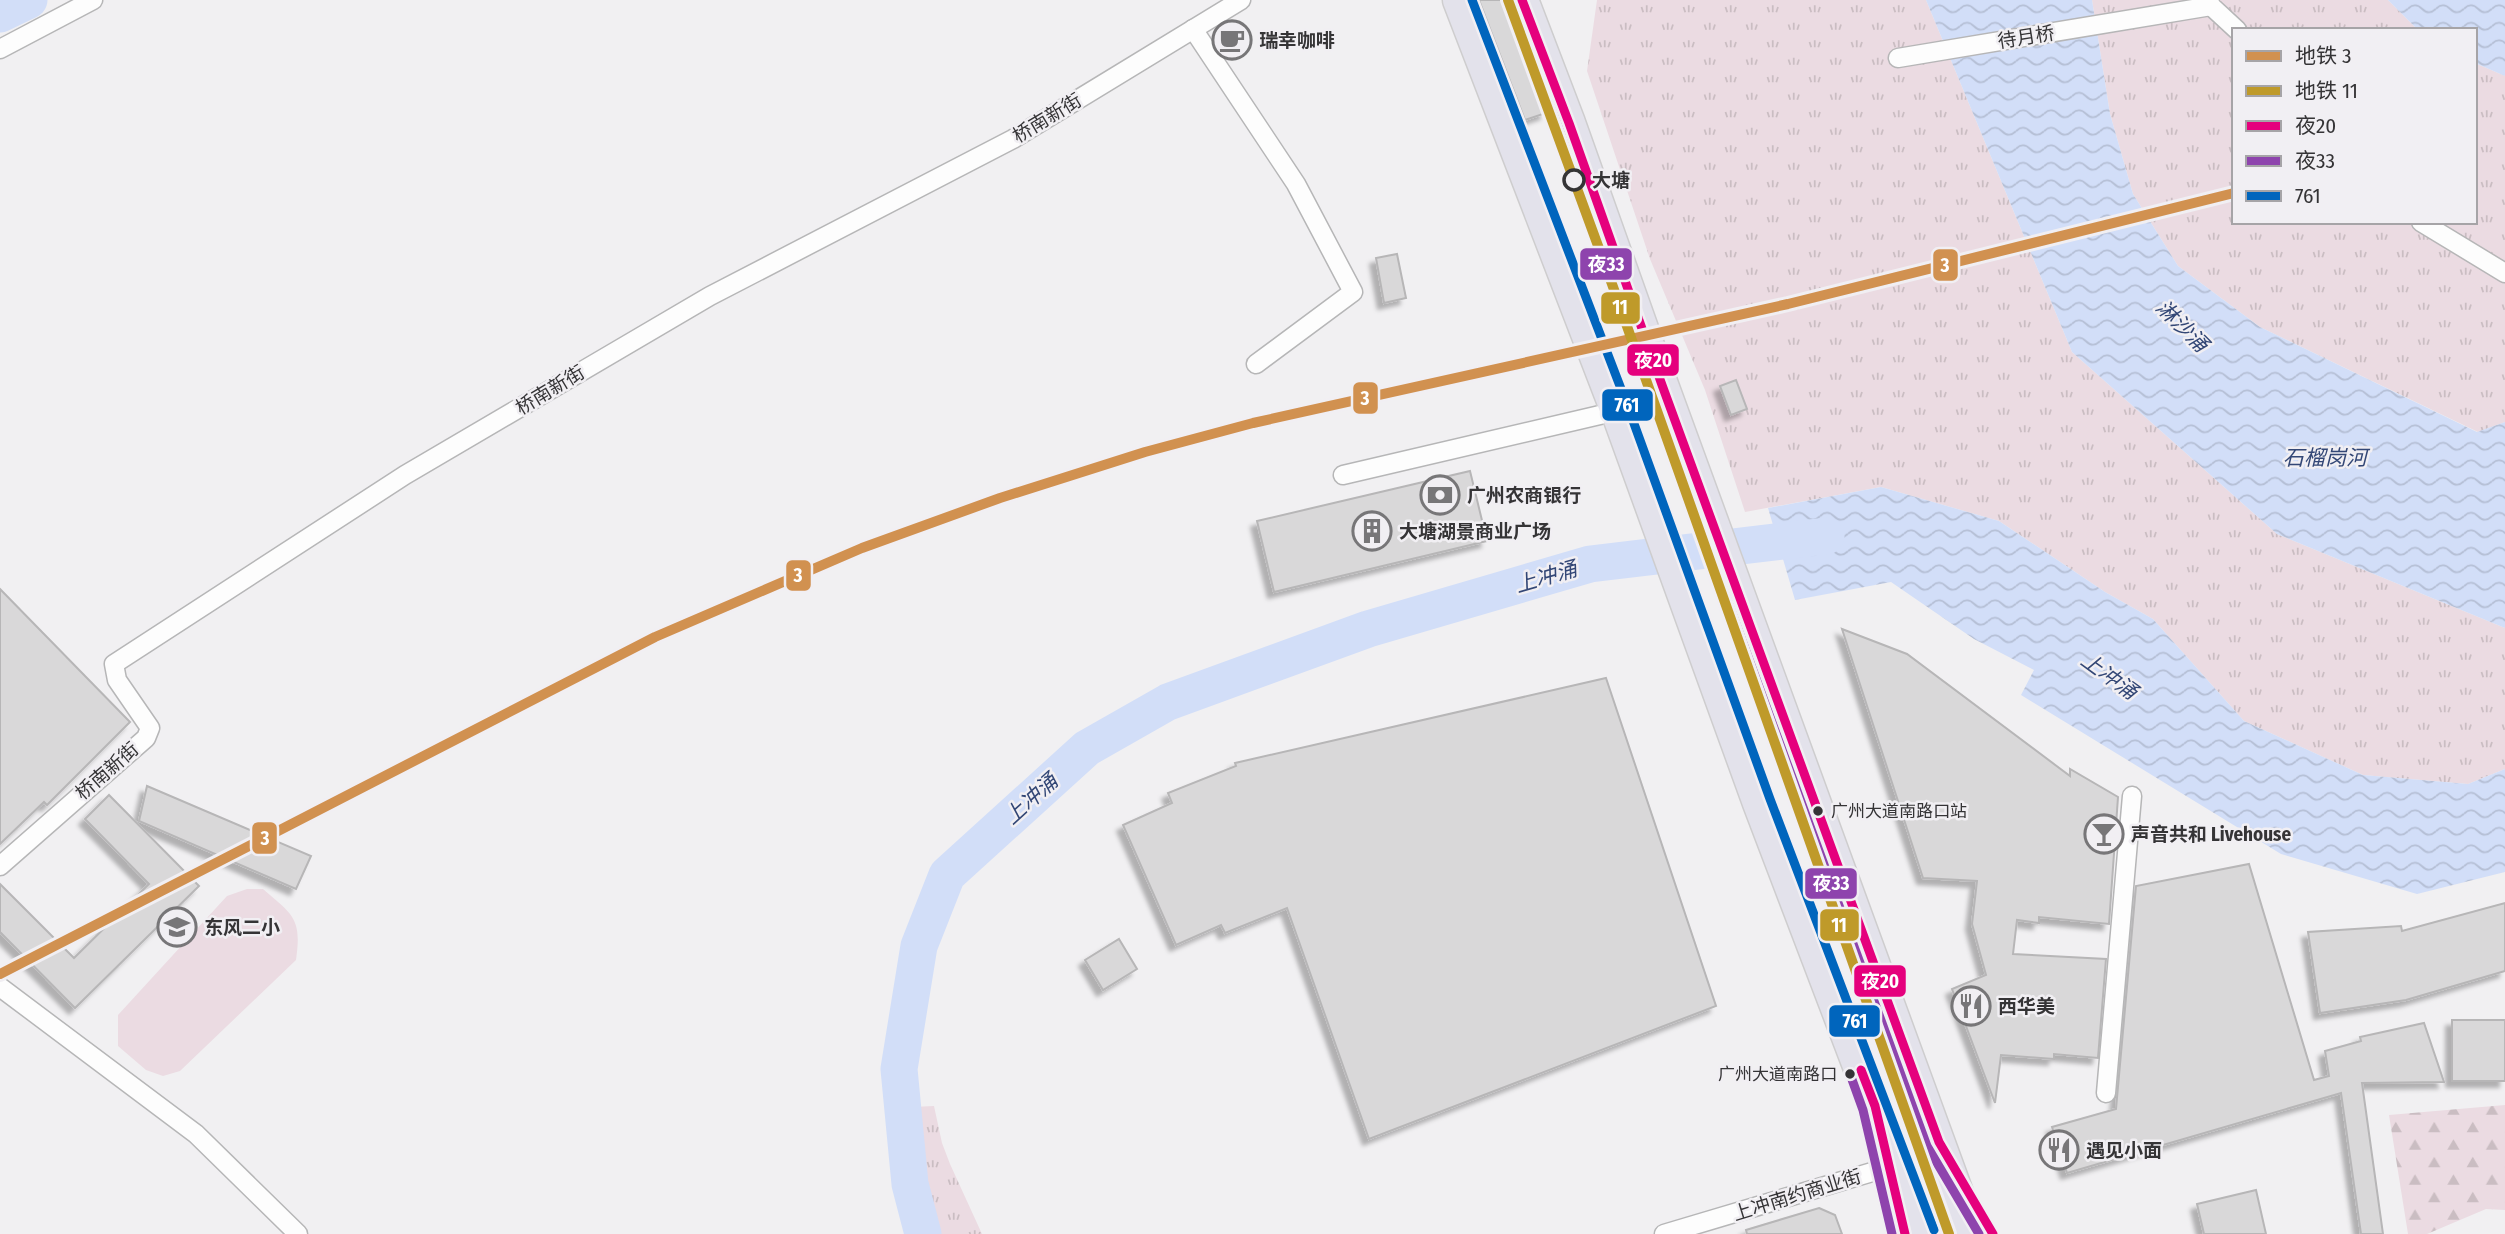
<svg xmlns="http://www.w3.org/2000/svg" width="2505" height="1234" font-family="'Fira Sans Condensed','Noto Sans SC',sans-serif">
<style>
.grass{fill:url(#grass-tufts)}
.forest{fill:url(#forest-firs)}
.pitch{fill:#ebdbe2}
.water{fill:url(#water-waves)}
.lines{fill:none;stroke-linecap:round;stroke-linejoin:round}
.river{stroke:#d2def8;stroke-width:37}
.building{fill:#d9d8d9;stroke:#b7b6b7;stroke-width:2;filter:url(#shadow)}
.street-casing{stroke:#b6b6b7;stroke-width:21}
.highway-casing{stroke:#cecdce;stroke-width:35}
.street{stroke:#fdfdfd;stroke-width:18}
.highway{stroke:#e3e2eb;stroke-width:32}
.bus-1-casing{stroke:#f1eff3;stroke-width:14}
.bus-2-casing{stroke:#f1eff3;stroke-width:14}
.bus-3-casing{stroke:#f1eff3;stroke-width:14}
.bus-1{stroke:#e5007d;stroke-width:9}
.bus-2{stroke:#8e44ad;stroke-width:9}
.bus-3{stroke:#0065bd;stroke-width:9}
.metro-1-casing{stroke:#f1eff3;stroke-width:16}
.metro-2-casing{stroke:#f1eff3;stroke-width:16}
.metro-1{stroke:#d19150;stroke-width:10}
.metro-2{stroke:#bf9a2a;stroke-width:10}
.stop-dot{fill:#f1eff3;stroke:#353436;stroke-width:3.5}
.bus-dot{fill:#353436;stroke:#f1eff3;stroke-width:2.5}
.labels{text-anchor:middle;dominant-baseline:central;stroke-width:5;stroke-linejoin:round;paint-order:stroke}
.bus-label{font-size:17px;fill:#353436;stroke:#f1eff3;text-anchor:start}
.street-label{font-size:19px;fill:#353436;stroke:#f1eff3}
.poi-label{font-size:19px;font-weight:bold;fill:#353436;stroke:#f1eff3;text-anchor:start}
.stop-label{font-size:19px;font-weight:bold;fill:#353436;stroke:#f1eff3;text-anchor:start}
.water-label{font-size:21px;font-style:italic;fill:#334776;stroke:#f1eff3}
.line-badge{stroke:#f1eff3;stroke-width:2.5}
.badge-label{font-size:19px;text-anchor:middle;font-weight:bold;fill:#fff}
</style>
<defs>
<pattern id="grass-tufts" width="24" height="20" patternUnits="userSpaceOnUse" patternTransform="scale(1.75)"><rect width="24" height="20" fill="#ebdbe2"/><path d="M3 7l-1-3M5 7V3M7 7l1-3M15 17l-1-3M17 17v-4M19 17l1-3" fill="none" stroke="#cabdc2"/></pattern>
<pattern id="forest-firs" width="22" height="20" patternUnits="userSpaceOnUse" patternTransform="scale(1.75)"><rect width="22" height="20" fill="#ebdbe2"/><path d="M5 1l3.5 6h-7zM16 11l3.5 6h-7z" fill="#cabdc2"/></pattern>
<pattern id="water-waves" width="16" height="10" patternUnits="userSpaceOnUse" patternTransform="scale(1.75)"><rect width="16" height="10" fill="#d2def8"/><path d="M0 5q4-4 8 0t8 0" fill="none" stroke="#b5bfd5"/></pattern>
<filter id="shadow"><feDropShadow dx="-6" dy="6" stdDeviation="2" flood-color="#0004"/></filter>
</defs>
<rect width="100%" height="100%" fill="#f1f0f2"/>
<g class="grass">
<polygon points="1597,0 1926,0 2072,352 2277,534 2505,628 2505,769 2468,784 2363,775 2244,721 2153,619 2105,592 1999,521 1881,487 1745,512 1705,390 1650,259 1587,71"/>
<polygon points="2092,0 2388,0 2418,30 2234,30 2234,222 2475,222 2475,63 2505,76 2505,422 2478,432 2260,327 2178,266 2133,194 2110,114"/>
<polygon points="934,1106 942,1143 950,1164 982,1234 936,1234 919,1167 912,1107"/>
</g>
<polygon class="forest" points="2505,1105 2505,1210 2486,1209 2427,1234 2408,1234 2389,1115"/>
<path class="pitch" d="M247,889H263C293,915 302,918 296,960L180,1071L163,1076L146,1070L118,1046V1015L227,896Z"/>
<g class="water">
<polygon points="1926,0 2092,0 2110,114 2133,194 2178,266 2260,327 2477,432 2505,422 2505,628 2277,534 2072,352"/>
<polygon points="2388,0 2505,0 2505,76 2475,63 2475,30 2418,30"/>
<polygon points="1881,487 1999,521 2105,592 2153,619 2244,721 2363,775 2468,784 2505,769 2505,872 2417,894 2281,854 2021,695 2034,670 1974,639 1891,582 1795,600 1768,508"/>
</g>
<g class="lines">
<g class="river">
<polyline points="0,14 29,0"/>
<polyline points="923,1234 910,1184 899,1069 919,946 947,875 1087,748 1168,702 1368,629 1590,564 1826,536"/>
</g>
</g>
<g class="building">
<polygon points="1479,0 1504,0 1546,113 1525,120"/>
<polygon points="1397,254 1406,298 1384,303 1376,258"/>
<polygon points="1736,380 1747,409 1731,415 1720,386"/>
<polygon points="1470,471 1487,541 1274,592 1257,521"/>
<polygon points="0,589 130,722 47,805 44,802 0,844"/>
<polygon points="1842,629 1907,654 2070,776 2070,769 2118,797 2109,924 2039,917 2039,923 2017,920 2013,954 2106,959 2098,1058 2054,1054 2054,1059 2001,1055 1995,1103 1952,989 1986,975 1972,924 1977,881 1923,878"/>
<polygon points="1606,678 1716,1006 1369,1139 1287,908 1225,933 1221,925 1176,945 1123,825 1172,803 1168,793 1236,766 1235,763"/>
<polygon points="147,786 311,856 296,889 139,821"/>
<polygon points="109,795 199,886 75,1008 0,932 0,884 74,958 149,884 85,819"/>
<polygon points="2249,864 2314,1080 2329,1076 2325,1051 2361,1041 2360,1037 2424,1023 2444,1082 2362,1083 2383,1234 2361,1234 2341,1093 2067,1173 2052,1127 2116,1109 2136,886"/>
<polygon points="2505,903 2505,971 2406,1000 2320,1013 2308,932 2401,926 2402,931"/>
<polygon points="1119,939 1137,969 1103,990 1085,960"/>
<rect x="2452" y="1020" width="53" height="61"/>
<polygon points="2256,1190 2266,1234 2204,1234 2197,1204"/>
<polygon points="1819,1208 1835,1215 1842,1234 1747,1234 1746,1230"/>
</g>
<g class="lines">
<g class="street-casing">
<g id="street">
<polyline points="2209,0 2211,6 2237,30"/>
<polyline points="1193,29 1296,184 1353,292 1256,364"/>
<polyline points="0,49 93,0"/>
<polyline points="1898,58 2211,6"/>
<polyline points="2421,222 2505,273"/>
<polyline points="1343,475 1617,411"/>
<polyline points="0,866 146,738 150,728 117,680 114,664 405,475 710,296 1013,139 1241,0"/>
<polyline points="0,987 196,1134 298,1234"/>
<polyline points="2106,1093 2132,796"/>
<polyline points="1664,1234 1889,1167"/>
</g>
</g>
<g class="highway-casing">
<g id="highway">
<polyline points="1459,0 1617,411 1759,803 1923,1234"/>
<polyline points="1522,0 1569,123 1662,385 1972,1234"/>
</g>
</g>
<use href="#street" class="street"/>
<use href="#highway" class="highway"/>
<g class="bus-1-casing">
<g id="bus-1">
<polyline points="1522,0 1569,123 1662,385 1939,1142 1993,1234"/>
<polyline points="1861,1070 1875,1106 1905,1234"/>
</g>
</g>
<g class="bus-2-casing">
<g id="bus-2">
<polyline points="1511,4 1558,127 1650,389 1927,1146 1979,1234"/>
<polyline points="1850,1074 1863,1110 1892,1234"/>
</g>
</g>
<g class="bus-3-casing">
<polyline id="bus-3" points="1472,0 1628,407 1770,799 1934,1230"/>
</g>
<use href="#bus-1" class="bus-1"/>
<use href="#bus-2" class="bus-2"/>
<use href="#bus-3" class="bus-3"/>
<g class="metro-1-casing">
<polyline id="metro-1" points="0,974 655,637 862,548 1000,498 1145,452 1253,423 1788,304 2234,193"/>
</g>
<g class="metro-2-casing">
<polyline id="metro-2" points="1508,0 1612,284 1949,1234"/>
</g>
<use href="#metro-1" class="metro-1"/>
<use href="#metro-2" class="metro-2"/>
</g>
<defs>
<g id="cafe-ring" transform="scale(2.0125)"><circle r="9.5" fill="#f1eff3" stroke="#777678" stroke-width="1.5"/><path d="M-5.5-4.5H6V0H3Q3 3.5 0 3.5H-2.5Q-5.5 3.5-5.5 0ZM3-3.2v2h1.7v-2ZM-6 4.5H4V6H-6Z" fill="#777678"/></g>
<g id="bank-ring" transform="scale(2.0125)"><circle r="9.5" fill="#f1eff3" stroke="#777678" stroke-width="1.5"/><path d="M-6-4H6V4H-6ZM0-2.3a2.3 2.3 0 1 0 0 4.6a2.3 2.3 0 1 0 0-4.6Z" fill="#777678"/></g>
<g id="building-ring" transform="scale(2.0125)"><circle r="9.5" fill="#f1eff3" stroke="#777678" stroke-width="1.5"/><path d="M-4-6H4V6H1V3H-1V6H-4ZM-2.5-4.3h1.7v1.8h-1.7ZM.8-4.3h1.7v1.8H.8ZM-2.5-1h1.7V.8h-1.7ZM.8-1h1.7V.8H.8Z" fill="#777678"/></g>
<g id="bar-ring" transform="scale(2.0125)"><circle r="9.5" fill="#f1eff3" stroke="#777678" stroke-width="1.5"/><path d="M-6-5H6L.8 .8V4.5H3.5V6h-7V4.5H-.8V.8Z" fill="#777678"/></g>
<g id="school-ring" transform="scale(2.0125)"><circle r="9.5" fill="#f1eff3" stroke="#777678" stroke-width="1.5"/><path d="M0-5L7-2L0 1L-7-2ZM-4 1L0 2.5L4 1V4Q0 6-4 4Z" fill="#777678"/></g>
<g id="restaurant-ring" transform="scale(2.0125)"><circle r="9.5" fill="#f1eff3" stroke="#777678" stroke-width="1.5"/><path d="M-5-6h1v4h1v-4h1v4h1v-4h1v5L-1.5 .5V6h-2V.5L-5-1ZM5-6V6H3V1.5H1.5Q1.5-4 5-6Z" fill="#777678"/></g>
</defs>
<g fill-rule="evenodd">
<use href="#cafe-ring" x="1232" y="40"/>
<use href="#bank-ring" x="1440" y="495"/>
<use href="#building-ring" x="1372" y="531"/>
<use href="#bar-ring" x="2104" y="834"/>
<use href="#school-ring" x="177" y="927"/>
<use href="#restaurant-ring" x="1971" y="1006"/>
<use href="#restaurant-ring" x="2059" y="1150"/>
</g>
<circle class="stop-dot" cx="1574" cy="180" r="10"/>
<g class="bus-dot">
<circle cx="1818" cy="811" r="6"/>
<circle cx="1850" cy="1074" r="6"/>
</g>
<g class="labels">
<g class="bus-label">
<text x="1831" y="811">广州大道南路口站</text>
<text x="1837" y="1074" text-anchor="end">广州大道南路口</text>
</g>
<g class="street-label">
<text transform="translate(2026 37) rotate(-9)">待月桥</text>
<text transform="translate(1047 118) rotate(-31)">桥南新街</text>
<text transform="translate(550 390) rotate(-31)">桥南新街</text>
<text transform="translate(107 771) rotate(-41)">桥南新街</text>
<text transform="translate(1797 1195) rotate(-17)">上冲南约商业街</text>
</g>
<g class="poi-label">
<text x="1259" y="40">瑞幸咖啡</text>
<text x="1467" y="495">广州农商银行</text>
<text x="1399" y="531">大塘湖景商业广场</text>
<text x="2131" y="834">声音共和 Livehouse</text>
<text x="204" y="927">东风二小</text>
<text x="1998" y="1006">西华美</text>
<text x="2086" y="1150">遇见小面</text>
</g>
<g class="stop-label">
<text x="1592" y="180">大塘</text>
</g>
<g class="water-label">
<text transform="translate(2182 326) rotate(45)">淋沙涌</text>
<text x="2325" y="458">石榴岗河</text>
<text transform="translate(1546 577) rotate(-16)">上冲涌</text>
<text transform="translate(2109 676) rotate(36)">上冲涌</text>
<text transform="translate(1031 799) rotate(-42)">上冲涌</text>
</g>
</g>
<g class="line-badge">
<rect x="1579" y="247" width="54" height="34" rx="7" fill="#8e44ad"/>
<rect x="1932" y="248" width="27" height="34" rx="7" fill="#d19150"/>
<rect x="1600" y="291" width="41" height="34" rx="7" fill="#bf9a2a"/>
<rect x="1626" y="343" width="54" height="34" rx="7" fill="#e5007d"/>
<rect x="1352" y="381" width="27" height="34" rx="7" fill="#d19150"/>
<rect x="1601" y="388" width="53" height="34" rx="7" fill="#0065bd"/>
<rect x="785" y="559" width="27" height="33" rx="7" fill="#d19150"/>
<rect x="251" y="821" width="27" height="34" rx="7" fill="#d19150"/>
<rect x="1804" y="867" width="54" height="33" rx="7" fill="#8e44ad"/>
<rect x="1819" y="908" width="41" height="34" rx="7" fill="#bf9a2a"/>
<rect x="1853" y="964" width="54" height="34" rx="7" fill="#e5007d"/>
<rect x="1828" y="1004" width="53" height="34" rx="7" fill="#0065bd"/>
</g>
<g class="badge-label">
<text x="1606" y="271">夜33</text>
<text x="1945" y="272">3</text>
<text x="1620" y="314">11</text>
<text x="1653" y="367">夜20</text>
<text x="1365" y="405">3</text>
<text x="1627" y="412">761</text>
<text x="798" y="582">3</text>
<text x="265" y="845">3</text>
<text x="1831" y="890">夜33</text>
<text x="1839" y="932">11</text>
<text x="1880" y="988">夜20</text>
<text x="1855" y="1028">761</text>
</g>
<rect x="2232" y="28" width="245" height="196" fill="#f1eff3" stroke="#a6a4a7" stroke-width="2"/>
<rect x="2246" y="51" width="35" height="10" fill="#d19150" stroke="#a6a4a7" stroke-width="2"/>
<text x="2295" y="63" font-size="21" fill="#353436">地铁 3</text>
<rect x="2246" y="86" width="35" height="10" fill="#bf9a2a" stroke="#a6a4a7" stroke-width="2"/>
<text x="2295" y="98" font-size="21" fill="#353436">地铁 11</text>
<rect x="2246" y="121" width="35" height="10" fill="#e5007d" stroke="#a6a4a7" stroke-width="2"/>
<text x="2295" y="133" font-size="21" fill="#353436">夜20</text>
<rect x="2246" y="156" width="35" height="10" fill="#8e44ad" stroke="#a6a4a7" stroke-width="2"/>
<text x="2295" y="168" font-size="21" fill="#353436">夜33</text>
<rect x="2246" y="191" width="35" height="10" fill="#0065bd" stroke="#a6a4a7" stroke-width="2"/>
<text x="2295" y="203" font-size="21" fill="#353436">761</text>
</svg>
